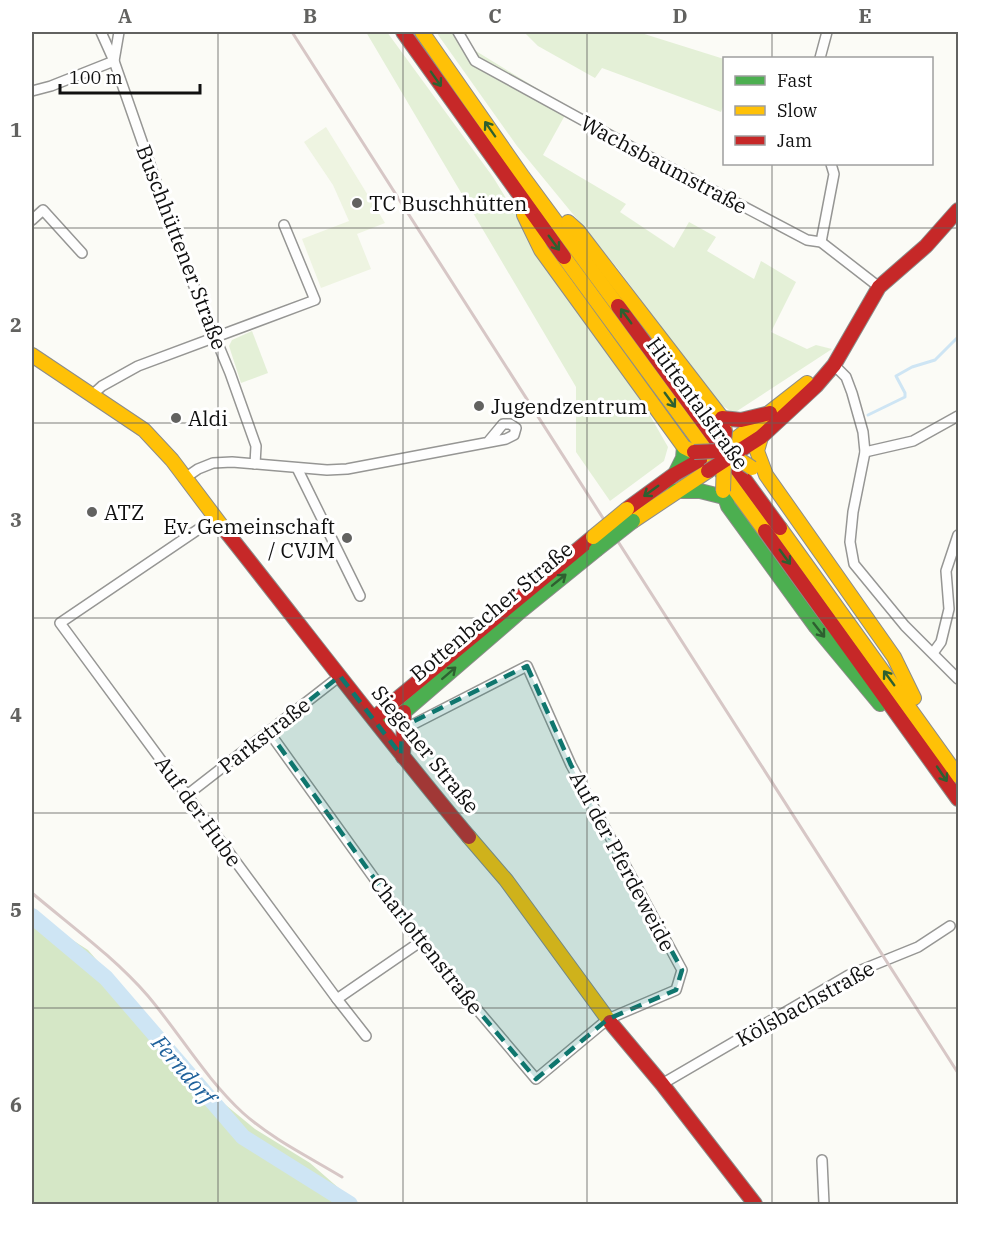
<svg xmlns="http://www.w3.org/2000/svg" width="990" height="1236" font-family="'IBM Plex Serif',serif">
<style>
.green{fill:#e4f0d7}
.forest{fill:#d5e7c6}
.pitch{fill:#eef4e1}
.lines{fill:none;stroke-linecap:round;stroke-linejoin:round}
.stream{stroke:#cee5f4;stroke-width:3}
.river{stroke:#cee5f4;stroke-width:16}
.street-casing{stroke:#969694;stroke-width:12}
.fast-casing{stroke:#8c8c8a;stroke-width:16}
.slow-casing{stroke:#8c8c8a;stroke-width:16}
.jam-casing{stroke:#8c8c8a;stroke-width:16}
.street{stroke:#fefefe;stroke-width:9}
.fast{stroke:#4caf50;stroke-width:14}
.slow{stroke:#ffc107;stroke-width:14}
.jam{stroke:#c62828;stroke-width:14}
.rail{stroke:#d7c7c6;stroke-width:3}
.fast-bridge-casing{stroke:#8c8c8a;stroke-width:16;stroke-linecap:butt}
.slow-bridge-casing{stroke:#8c8c8a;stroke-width:16;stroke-linecap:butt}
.jam-bridge-casing{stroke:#8c8c8a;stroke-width:16;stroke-linecap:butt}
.fast-bridge{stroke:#4caf50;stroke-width:14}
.slow-bridge{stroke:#ffc107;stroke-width:14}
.jam-bridge{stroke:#c62828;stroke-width:14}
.oneway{stroke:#2e6030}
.marked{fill:#0f766e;fill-opacity:0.2;stroke:#0f766e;stroke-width:4.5;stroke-dasharray:12 8;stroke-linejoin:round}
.grid{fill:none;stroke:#626260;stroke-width:1.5;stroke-opacity:0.55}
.poi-dot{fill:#626260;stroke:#fff;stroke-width:2}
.labels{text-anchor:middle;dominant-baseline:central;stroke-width:6;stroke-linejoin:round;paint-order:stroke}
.street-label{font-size:21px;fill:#101010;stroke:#fff}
.poi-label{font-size:21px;fill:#101010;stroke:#fff;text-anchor:start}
.water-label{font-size:22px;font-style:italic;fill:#1f619b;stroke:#fff}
.neatline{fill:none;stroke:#626260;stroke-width:2}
.grid-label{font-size:20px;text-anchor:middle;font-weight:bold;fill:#626260}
</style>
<rect width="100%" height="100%" fill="#fbfbf6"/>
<g class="green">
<polygon points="366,32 387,32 493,177 558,283 640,398 668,447 664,461 610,501 576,452 576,387"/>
<polygon points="436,32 464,32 471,48 569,108 543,155 626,204 620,212 674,248 689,222 716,237 707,251 754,279 761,261 796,282 771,332 807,349 816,345 832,349 734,413 718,403 618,269 517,146"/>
<polygon points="524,32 638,32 724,59 724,104 721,112 602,68 595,78 538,46"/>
<polygon points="252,331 268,373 241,383 229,346 232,340"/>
</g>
<polygon class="forest" points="32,914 88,950 216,1097 255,1129 310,1163 357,1204 32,1204"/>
<polygon class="pitch" points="326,127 385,223 357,234 371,269 321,288 302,239 349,221 333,185 304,142"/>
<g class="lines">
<polyline class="stream" points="868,415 905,397 905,393 896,376 912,367 935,360 958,337"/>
<polyline class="river" points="32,916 106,978 243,1137 350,1204"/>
<g class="street-casing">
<g id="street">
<polyline points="101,32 114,61 184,262 230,373 256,446 255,464"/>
<polyline points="458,32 475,61 646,155 807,240 821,242 879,287"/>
<polyline points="820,58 827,32"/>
<polyline points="32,91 51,86 114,61 119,32"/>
<polyline points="32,220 43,210 82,253"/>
<polyline points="821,242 834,174 831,164"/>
<polyline points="834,365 846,377 852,393 863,432 865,452 853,512 850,542 854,564 905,626 958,679"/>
<polyline points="92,395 102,386 138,366 315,300 284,225"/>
<polyline points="865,452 913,441 958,416"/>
<polyline points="297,468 360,596"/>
<polyline points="185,478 198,469 213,463 232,462 327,470 347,469 506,439 514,435 516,428 510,424 503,424 488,442"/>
<polyline points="215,518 60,623 337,999 420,942"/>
<polyline points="933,653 941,642 949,609 946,571 958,535"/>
<polyline points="269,732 420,942 536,1079 608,1019 676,990 682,970 571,765 527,666 410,726 402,727"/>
<polyline points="187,795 340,676"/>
<polyline points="337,999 366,1036"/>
<polyline points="662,1084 849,975 918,947 950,926"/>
<polyline points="822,1160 824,1204"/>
</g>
</g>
<g class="fast-casing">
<g id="fast">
<polyline points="675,474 683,458 684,447"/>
<polyline points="675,491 700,491 724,497"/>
<polyline points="723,491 728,506 816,627 880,704"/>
<polyline points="374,718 390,719 404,712 522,610 596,550"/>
</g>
</g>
<g class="slow-casing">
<g id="slow">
<polyline points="422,32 523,177 618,306"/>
<polyline points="524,215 541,250 684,447 694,452"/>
<polyline points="568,222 578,231 722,418 725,431"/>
<polyline points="564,257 765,531"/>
<polyline points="32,355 144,430 172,460 224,529"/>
<polyline points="761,437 757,451 766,475 894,657 914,698"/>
<polyline points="733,441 807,383"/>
<polyline points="633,521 708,471"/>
<polyline points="780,528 958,776"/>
<polyline points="469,837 506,880 610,1022"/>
</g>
</g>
<g class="jam-casing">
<g id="jam">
<polyline points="403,32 564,257"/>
<polyline points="618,306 780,528"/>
<polyline points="722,418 741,420 770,413"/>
<polyline points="739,451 761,437 816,386 834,365 879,287 926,246 958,210"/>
<polyline points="627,509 675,474 700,460"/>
<path d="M224,529C306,632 385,737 469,837"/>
<polyline points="765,531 958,799"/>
<polyline points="374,718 593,537"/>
<polyline points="403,757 404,712"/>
<polyline points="610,1022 662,1084 755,1204"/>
</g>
</g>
<use href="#street" class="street"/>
<use href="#fast" class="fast"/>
<use href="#slow" class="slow"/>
<use href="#jam" class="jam"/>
<g class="rail">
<polyline points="292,32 958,1073"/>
<path d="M32,893C71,926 114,957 148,996C180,1034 206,1079 243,1113C272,1139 309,1157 342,1177"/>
</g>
<g class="fast-bridge-casing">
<polyline id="fast-bridge" points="596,550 633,521"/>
</g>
<g class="slow-bridge-casing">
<g id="slow-bridge">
<polyline points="723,491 724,460 743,462 752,468"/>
<polyline points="593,537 627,509"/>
</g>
</g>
<g class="jam-bridge-casing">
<g id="jam-bridge">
<polyline points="694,452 718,451 724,443 725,431"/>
<polyline points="708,471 739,451"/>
</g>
</g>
<use href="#fast-bridge" class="fast-bridge"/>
<use href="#slow-bridge" class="slow-bridge"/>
<use href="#jam-bridge" class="jam-bridge"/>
</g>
<defs><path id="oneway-shaft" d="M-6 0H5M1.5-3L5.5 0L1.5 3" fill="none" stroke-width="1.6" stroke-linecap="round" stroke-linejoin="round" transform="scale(1.5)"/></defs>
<g class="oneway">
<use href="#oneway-shaft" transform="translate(436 79) rotate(55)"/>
<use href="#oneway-shaft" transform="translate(490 129) rotate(-125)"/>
<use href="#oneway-shaft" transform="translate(554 243) rotate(54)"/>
<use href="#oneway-shaft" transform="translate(626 316) rotate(-126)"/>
<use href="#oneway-shaft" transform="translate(670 400) rotate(54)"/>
<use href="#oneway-shaft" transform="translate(651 491) rotate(144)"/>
<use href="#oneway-shaft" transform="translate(785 557) rotate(54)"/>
<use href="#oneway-shaft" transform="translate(559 580) rotate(-39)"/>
<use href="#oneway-shaft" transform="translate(819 630) rotate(52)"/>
<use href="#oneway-shaft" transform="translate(449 673) rotate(-41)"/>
<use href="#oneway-shaft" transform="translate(889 678) rotate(-126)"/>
<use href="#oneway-shaft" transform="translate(942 774) rotate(56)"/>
</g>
<path class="marked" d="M527,666L571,765L682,970L676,990L608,1019L536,1079L420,942L269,732L340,676L401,755L402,727Z"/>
<path class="grid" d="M218,32V1204M403,32V1204M587,32V1204M772,32V58M772,164V1204M32,228H958M32,423H958M32,618H958M32,813H958M32,1008H958"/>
<g class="poi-dot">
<circle cx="357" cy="203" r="6"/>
<circle cx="479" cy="406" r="6"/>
<circle cx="176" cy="418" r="6"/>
<circle cx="92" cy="512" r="6"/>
<circle cx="347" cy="538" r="6"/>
</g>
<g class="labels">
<g class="street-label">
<text transform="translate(664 164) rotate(28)">Wachsbaumstraße</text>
<text transform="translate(182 247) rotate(69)">Buschhüttener Straße</text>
<text transform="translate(698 403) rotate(54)">Hüttentalstraße</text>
<text transform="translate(491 611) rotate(-40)">Bottenbacher Straße</text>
<text transform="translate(264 735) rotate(-38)">Parkstraße</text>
<text transform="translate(426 749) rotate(51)">Siegener Straße</text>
<text transform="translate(199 811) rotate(54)">Auf der Hube</text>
<text transform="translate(623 861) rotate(62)">Auf der Pferdeweide</text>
<text transform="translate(427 945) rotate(52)">Charlottenstraße</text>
<text transform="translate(805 1003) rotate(-29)">Kölsbachstraße</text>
</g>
<g class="poi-label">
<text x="369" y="203">TC Buschhütten</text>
<text x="491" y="406">Jugendzentrum</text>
<text x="188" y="418">Aldi</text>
<text x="104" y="512">ATZ</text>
<text x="335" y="526" text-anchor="end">Ev. Gemeinschaft<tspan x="335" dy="24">/ CVJM</tspan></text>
</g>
<g class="water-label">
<text transform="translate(184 1069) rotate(49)">Ferndorf</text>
</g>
</g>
<rect width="990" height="1236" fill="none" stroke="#ffffff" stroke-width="66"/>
<rect x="723" y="57" width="210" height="108" fill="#ffffff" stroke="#9f9f9f" stroke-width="1.5"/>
<rect x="735" y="76" width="30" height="9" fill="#4caf50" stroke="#9f9f9f" stroke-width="1.5"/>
<text x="777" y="87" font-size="18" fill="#101010">Fast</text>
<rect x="735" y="106" width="30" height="9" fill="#ffc107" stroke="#9f9f9f" stroke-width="1.5"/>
<text x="777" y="117" font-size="18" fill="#101010">Slow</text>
<rect x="735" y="136" width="30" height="9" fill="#c62828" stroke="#9f9f9f" stroke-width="1.5"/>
<text x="777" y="147" font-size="18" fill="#101010">Jam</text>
<path d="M60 84v9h140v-9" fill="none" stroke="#101010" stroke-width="3"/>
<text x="69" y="84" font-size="18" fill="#101010" stroke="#ffffff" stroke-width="4.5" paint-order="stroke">100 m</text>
<rect x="33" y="33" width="924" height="1170" class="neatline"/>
<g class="grid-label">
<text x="125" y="23">A</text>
<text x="310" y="23">B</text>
<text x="495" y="23">C</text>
<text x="680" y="23">D</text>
<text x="865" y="23">E</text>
<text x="16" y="137">1</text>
<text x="16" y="332">2</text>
<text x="16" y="527">3</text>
<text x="16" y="722">4</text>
<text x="16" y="917">5</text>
<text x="16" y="1112">6</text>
</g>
</svg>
